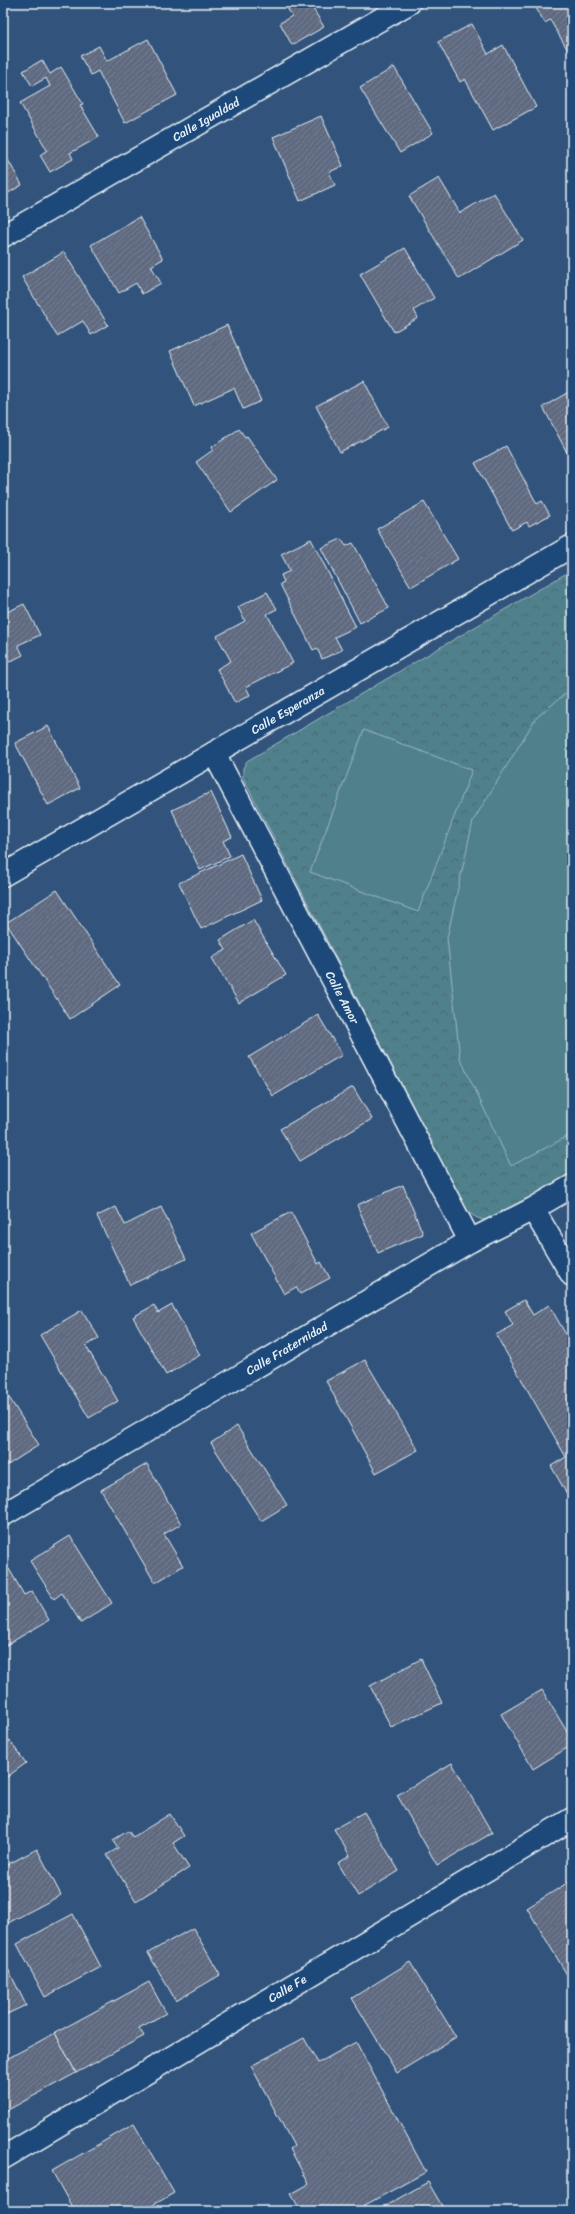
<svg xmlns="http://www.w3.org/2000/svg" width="575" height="2214" font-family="Sriracha,sans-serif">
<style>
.park{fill:url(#park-crowns);stroke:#9cb8c2}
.pitch{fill:#50808b;stroke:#9cb8c2}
.building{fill:url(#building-hatch);stroke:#e8f1f8}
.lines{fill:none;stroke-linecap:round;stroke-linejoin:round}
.street-casing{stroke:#e8f1f8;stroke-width:25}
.street{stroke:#1f4a7a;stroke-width:22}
.labels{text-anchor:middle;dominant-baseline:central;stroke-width:3;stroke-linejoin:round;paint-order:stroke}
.street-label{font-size:12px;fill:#e8f1f8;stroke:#1f4a7a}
</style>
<defs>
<pattern id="park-crowns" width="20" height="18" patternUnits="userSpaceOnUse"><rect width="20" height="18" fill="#50808b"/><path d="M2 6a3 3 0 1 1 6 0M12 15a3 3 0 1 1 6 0" fill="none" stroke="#4c676e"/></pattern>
<pattern id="building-hatch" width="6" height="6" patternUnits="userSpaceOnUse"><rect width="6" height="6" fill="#5f6a80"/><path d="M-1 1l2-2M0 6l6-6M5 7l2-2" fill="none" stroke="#768093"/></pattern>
</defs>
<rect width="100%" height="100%" fill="#32547c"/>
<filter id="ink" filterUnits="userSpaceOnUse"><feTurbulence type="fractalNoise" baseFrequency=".025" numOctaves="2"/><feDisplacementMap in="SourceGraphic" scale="8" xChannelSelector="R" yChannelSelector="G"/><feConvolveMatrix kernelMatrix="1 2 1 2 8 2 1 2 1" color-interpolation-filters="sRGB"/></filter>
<g filter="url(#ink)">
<path class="park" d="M572,570V1175L500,1220C486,1222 477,1220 467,1211L243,778V768L247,761Z"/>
<g class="pitch">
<polygon points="572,688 572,1134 511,1166 460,1058 447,938 473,821 536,718"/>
<polygon points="364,730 472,770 418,912 310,872"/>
</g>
<g class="building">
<polygon points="284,3 319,3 312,7 324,27 292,45 280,23 292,16"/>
<polygon points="533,3 572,3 572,57 550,20 545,23"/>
<polygon points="472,24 488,54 503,45 536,107 493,130 465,79 460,82 438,42"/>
<polygon points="148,39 177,95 125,123 98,71 91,75 80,56 99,46 107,61"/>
<polygon points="42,60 50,74 61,67 83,104 80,105 99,137 70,153 73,159 50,172 40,155 47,150 20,103 50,86 46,78 32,86 23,71"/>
<polygon points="394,67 433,133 400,153 360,88"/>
<polygon points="321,116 343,166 329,172 335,185 300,201 273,137"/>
<polygon points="3,151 22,185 3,196"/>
<polygon points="439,178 460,213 494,193 523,240 459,279 409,196"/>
<polygon points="139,217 163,259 151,266 161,283 142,294 136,283 119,293 91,245"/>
<polygon points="405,248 434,298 414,310 418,318 394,332 360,274"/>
<polygon points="64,252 108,325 91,335 83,321 57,336 22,277"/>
<polygon points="227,325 261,401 243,409 234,388 194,406 170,351"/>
<polygon points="364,381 388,427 340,452 316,406"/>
<polygon points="572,390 572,462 543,407"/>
<polygon points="239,429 245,437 247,436 277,480 231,512 196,462 213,450 212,447"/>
<polygon points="506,446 537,504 542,501 550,515 529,526 527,522 512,530 475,463"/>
<polygon points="424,502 458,559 411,587 377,529"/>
<polygon points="311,539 356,627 335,637 342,650 322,659 317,648 313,650 280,584 284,582 281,575 290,571 281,554"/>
<polygon points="341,539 346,546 353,543 389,608 360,623 321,548"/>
<polygon points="267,592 277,609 267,614 293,663 246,687 250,695 235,703 217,669 231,661 217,636 245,621 238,607"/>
<polygon points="24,604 40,635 18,645 23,655 9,662 3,651 3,614"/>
<polygon points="48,726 80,788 48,805 15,743"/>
<polygon points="211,792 232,837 223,841 230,856 200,870 172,810"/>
<polygon points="241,854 262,900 201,929 179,883"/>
<polygon points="57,890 120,985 70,1019 6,923"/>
<polygon points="253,920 286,975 239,1003 212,958 226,950 220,940"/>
<polygon points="318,1015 342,1055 273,1096 249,1057"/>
<polygon points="353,1087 372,1119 300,1161 280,1129"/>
<polygon points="403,1185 423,1234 378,1253 357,1205"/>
<polygon points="116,1207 125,1225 161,1207 186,1259 130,1285 97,1216"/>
<polygon points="291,1212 318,1264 321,1262 330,1278 300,1294 296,1287 284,1294 251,1233"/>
<polygon points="524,1300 533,1315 549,1305 572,1345 571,1501 551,1466 566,1457 496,1335 513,1325 505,1311"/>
<polygon points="154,1305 158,1313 172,1305 200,1355 166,1375 133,1317"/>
<polygon points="82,1310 99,1338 86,1346 118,1401 89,1418 40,1335"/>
<polygon points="365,1360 418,1450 376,1473 326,1381"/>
<polygon points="3,1388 39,1445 3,1468"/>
<polygon points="237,1426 287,1505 261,1521 211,1443"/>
<polygon points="147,1464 181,1524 164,1534 183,1566 155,1583 101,1490"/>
<polygon points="70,1536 112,1603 81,1623 62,1593 54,1599 30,1561"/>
<polygon points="9,1569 24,1595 32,1591 49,1620 3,1647 3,1573"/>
<polygon points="421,1659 442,1703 391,1727 370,1686"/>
<polygon points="542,1690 572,1740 572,1745 533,1769 501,1714"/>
<polygon points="3,1732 26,1763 3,1780"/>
<polygon points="452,1763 492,1833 437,1865 397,1795"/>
<polygon points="364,1812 399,1871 358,1896 338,1863 350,1856 334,1829"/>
<polygon points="170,1814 184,1836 173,1843 189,1868 136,1901 107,1855 118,1848 113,1840 128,1831 133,1837"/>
<polygon points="37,1849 61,1895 8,1923 3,1914 3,1867"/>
<polygon points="572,1880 572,1983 527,1908"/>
<polygon points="73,1914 101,1967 45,1997 17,1944"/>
<polygon points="193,1928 220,1975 176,2001 148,1953"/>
<polygon points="410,1962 456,2037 397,2073 352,1998"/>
<polygon points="3,1963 5,1963 26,2005 3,2016"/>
<polygon points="149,1982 166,2013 139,2028 144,2036 76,2073 55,2033"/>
<polygon points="55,2033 76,2073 6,2111 3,2109 3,2061"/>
<polygon points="304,2038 318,2063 356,2042 426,2172 354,2211 301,2211 291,2194 309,2184 290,2149 294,2146 251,2066"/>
<polygon points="134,2124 174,2193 143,2211 74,2211 52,2171"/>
<polygon points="428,2182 445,2211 376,2211"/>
</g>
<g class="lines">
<g class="street-casing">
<g id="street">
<path id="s1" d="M3,236L409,3"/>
<path id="s2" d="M214,753L470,1241"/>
<path id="s3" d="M3,875L572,546"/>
<polyline points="533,1209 572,1275"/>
<path id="s4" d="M3,1515L470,1241L533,1209L572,1186"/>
<path id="s5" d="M3,2158L572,1819"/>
</g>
</g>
<use href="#street" class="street"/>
</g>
</g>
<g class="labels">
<g class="street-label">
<text stroke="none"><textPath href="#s1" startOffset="234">Calle Igualdad</textPath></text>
<text stroke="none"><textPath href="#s3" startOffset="329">Calle Esperanza</textPath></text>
<text stroke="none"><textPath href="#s2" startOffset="276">Calle Amor</textPath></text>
<text stroke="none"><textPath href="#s4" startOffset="329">Calle Fraternidad</textPath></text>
<text stroke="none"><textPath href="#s5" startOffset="331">Calle Fe</textPath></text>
</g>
</g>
<rect width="575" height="2214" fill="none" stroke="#1f4a7a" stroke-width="16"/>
<rect x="8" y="8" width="559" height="2198" fill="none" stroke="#e8f1f8" stroke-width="1.5" filter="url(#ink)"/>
</svg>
